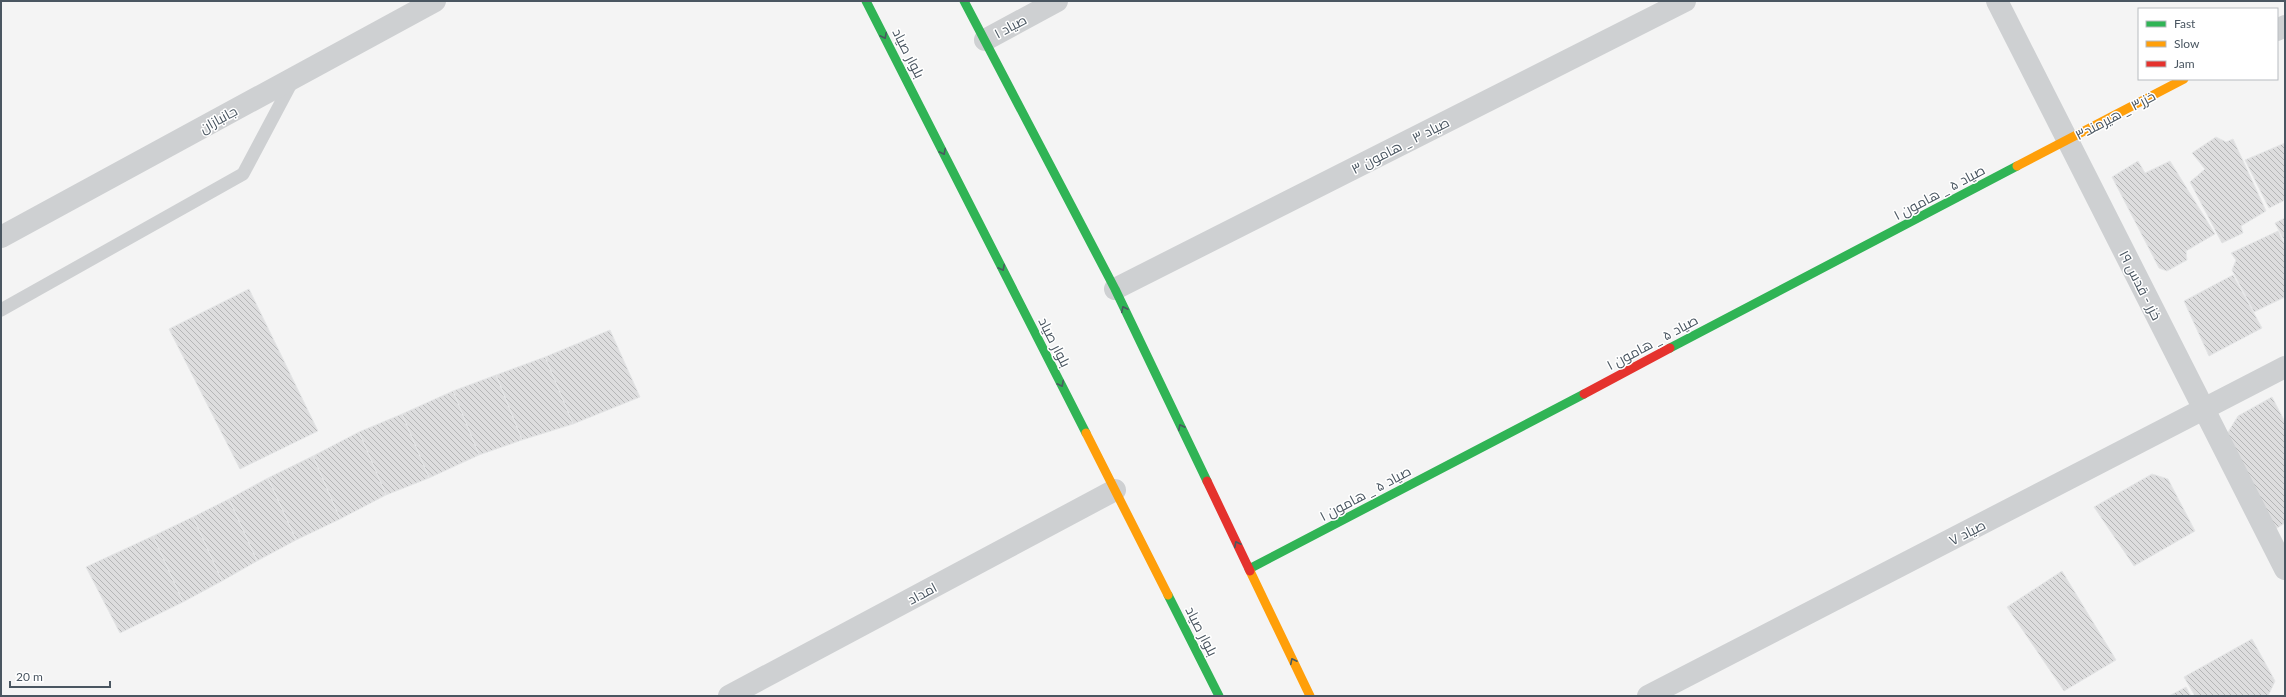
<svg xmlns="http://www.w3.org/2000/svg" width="2286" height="697" font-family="Lato,Cairo,sans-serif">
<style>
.building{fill:url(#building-back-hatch);stroke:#e5e6e7}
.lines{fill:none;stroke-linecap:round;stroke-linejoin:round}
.lane{stroke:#ced0d2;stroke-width:13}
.street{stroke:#ced0d2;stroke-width:22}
.fast{stroke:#30b455;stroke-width:9}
.slow{stroke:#ff9f0a;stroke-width:9}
.jam{stroke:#e5322d;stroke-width:9}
.oneway{stroke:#495b60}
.labels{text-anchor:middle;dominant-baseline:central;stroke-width:3;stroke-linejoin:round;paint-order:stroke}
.street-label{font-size:14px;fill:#4a5661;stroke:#fff}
</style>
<defs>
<pattern id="building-back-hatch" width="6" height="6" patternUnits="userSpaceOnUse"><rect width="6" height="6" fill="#ddddde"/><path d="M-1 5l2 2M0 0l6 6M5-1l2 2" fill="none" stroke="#b5b6b7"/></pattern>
</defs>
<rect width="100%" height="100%" fill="#f4f4f4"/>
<g class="building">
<polygon points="2216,137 2226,142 2233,139 2266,211 2241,226 2243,233 2222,243 2190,182 2205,169 2192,153"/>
<polygon points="2285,143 2285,200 2269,208 2245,160"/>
<polygon points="2138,161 2145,173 2170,161 2215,234 2186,251 2187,260 2167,271 2159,268 2112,177"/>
<polygon points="2285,218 2285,242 2275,223"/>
<polygon points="2278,231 2285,245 2285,297 2254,312 2232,270 2236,260 2231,253"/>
<polygon points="2233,275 2262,328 2209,356 2184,301"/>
<polygon points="249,289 318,431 240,469 169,329"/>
<polygon points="610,330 640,397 573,424 545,357"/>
<polygon points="545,357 573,424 522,440 496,375"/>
<polygon points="496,375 522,440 479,455 453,391"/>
<polygon points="453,391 479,455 429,478 402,414"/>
<polygon points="2272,397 2285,422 2285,523 2269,533 2222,442 2238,416"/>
<polygon points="402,414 429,478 386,495 359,432"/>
<polygon points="359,432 386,495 340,519 313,456"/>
<polygon points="313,456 340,519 296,540 268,478"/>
<polygon points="2152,474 2168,479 2195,531 2134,566 2094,507"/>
<polygon points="268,478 296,540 257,561 229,499"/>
<polygon points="229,499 257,561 222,581 193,517"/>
<polygon points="193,517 222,581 183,602 153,536"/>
<polygon points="153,536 183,602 120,633 86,567"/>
<polygon points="2062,571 2116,660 2064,691 2007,607"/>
<polygon points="2252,639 2275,681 2268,696 2195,696 2184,677"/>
<polygon points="2186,687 2191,696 2169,696"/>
</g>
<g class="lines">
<polyline class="lane" points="1,310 243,174 293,80"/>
<g class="street">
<polyline points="1997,1 2285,569"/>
<polyline points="2277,30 2285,26"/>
<polyline points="985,40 1057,1"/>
<polyline points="1,237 435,1"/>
<polyline points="1115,289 1685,1"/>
<polyline points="729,696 1115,490"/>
<polyline points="1648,696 2285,367"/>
</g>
<g class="fast">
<polyline points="866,1 1086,433"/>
<polyline points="964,1 1115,289 1207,481"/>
<polyline points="1670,348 2017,166"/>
<polyline points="1249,569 1584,394"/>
<polyline points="1168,595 1219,696"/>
</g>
<g class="slow">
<polyline points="2017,166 2184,79"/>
<polyline points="1086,433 1168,595"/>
<polyline points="1250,571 1310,696"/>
</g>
<g class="jam">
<polyline points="1584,394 1670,348"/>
<polyline points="1207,481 1250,571"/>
</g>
</g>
<defs><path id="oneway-chevron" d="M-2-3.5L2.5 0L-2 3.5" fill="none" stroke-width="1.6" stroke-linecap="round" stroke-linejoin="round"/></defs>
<g class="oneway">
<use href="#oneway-chevron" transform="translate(884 36) rotate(63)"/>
<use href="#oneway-chevron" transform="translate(943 152) rotate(63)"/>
<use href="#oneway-chevron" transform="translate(1002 268) rotate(63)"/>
<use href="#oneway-chevron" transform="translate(1124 309) rotate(-116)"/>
<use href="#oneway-chevron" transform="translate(1061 384) rotate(63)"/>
<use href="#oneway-chevron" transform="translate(1181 427) rotate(-116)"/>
<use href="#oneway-chevron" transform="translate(1237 544) rotate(-116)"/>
<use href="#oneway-chevron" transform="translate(1293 661) rotate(-116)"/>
</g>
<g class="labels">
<g class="street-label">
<text transform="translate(1010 26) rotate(-28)">صیاد ۱</text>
<text transform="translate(909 53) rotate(63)">بلوار صیاد</text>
<text transform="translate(2115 115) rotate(-28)">خزر۳ _ هیرمند۳</text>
<text transform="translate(218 119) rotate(-29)">جانبازان</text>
<text transform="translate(1400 145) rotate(-27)">صیاد ۳ _ هامون ۳</text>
<text transform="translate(1939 192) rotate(-28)">صیاد ۵ _ هامون ۱</text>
<text transform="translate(2141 285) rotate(63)">خزر - قدس ۱۹</text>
<text transform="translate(1055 342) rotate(63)">بلوار صیاد</text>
<text transform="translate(1652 342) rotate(-28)">صیاد ۵ _ هامون ۱</text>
<text transform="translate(1365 493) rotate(-28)">صیاد ۵ _ هامون ۱</text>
<text transform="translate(1967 532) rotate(-27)">صیاد ۷</text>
<text transform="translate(922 593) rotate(-28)">امداد</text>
<text transform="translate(1202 631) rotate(63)">بلوار صیاد</text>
</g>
</g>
<rect width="2286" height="697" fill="none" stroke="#4a5661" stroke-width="4"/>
<rect x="2138" y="8" width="140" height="72" fill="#ffffff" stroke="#b7bbc0"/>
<rect x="2146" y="21" width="20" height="6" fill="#30b455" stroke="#b7bbc0"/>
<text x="2174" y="28" font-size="12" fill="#4a5661">Fast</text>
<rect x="2146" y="41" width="20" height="6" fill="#ff9f0a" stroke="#b7bbc0"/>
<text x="2174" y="48" font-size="12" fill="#4a5661">Slow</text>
<rect x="2146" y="61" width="20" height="6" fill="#e5322d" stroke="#b7bbc0"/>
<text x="2174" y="68" font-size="12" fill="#4a5661">Jam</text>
<path d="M10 681v6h100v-6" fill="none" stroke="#4a5661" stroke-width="2"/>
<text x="16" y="681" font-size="12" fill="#4a5661" stroke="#ffffff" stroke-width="3" paint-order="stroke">20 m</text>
</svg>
